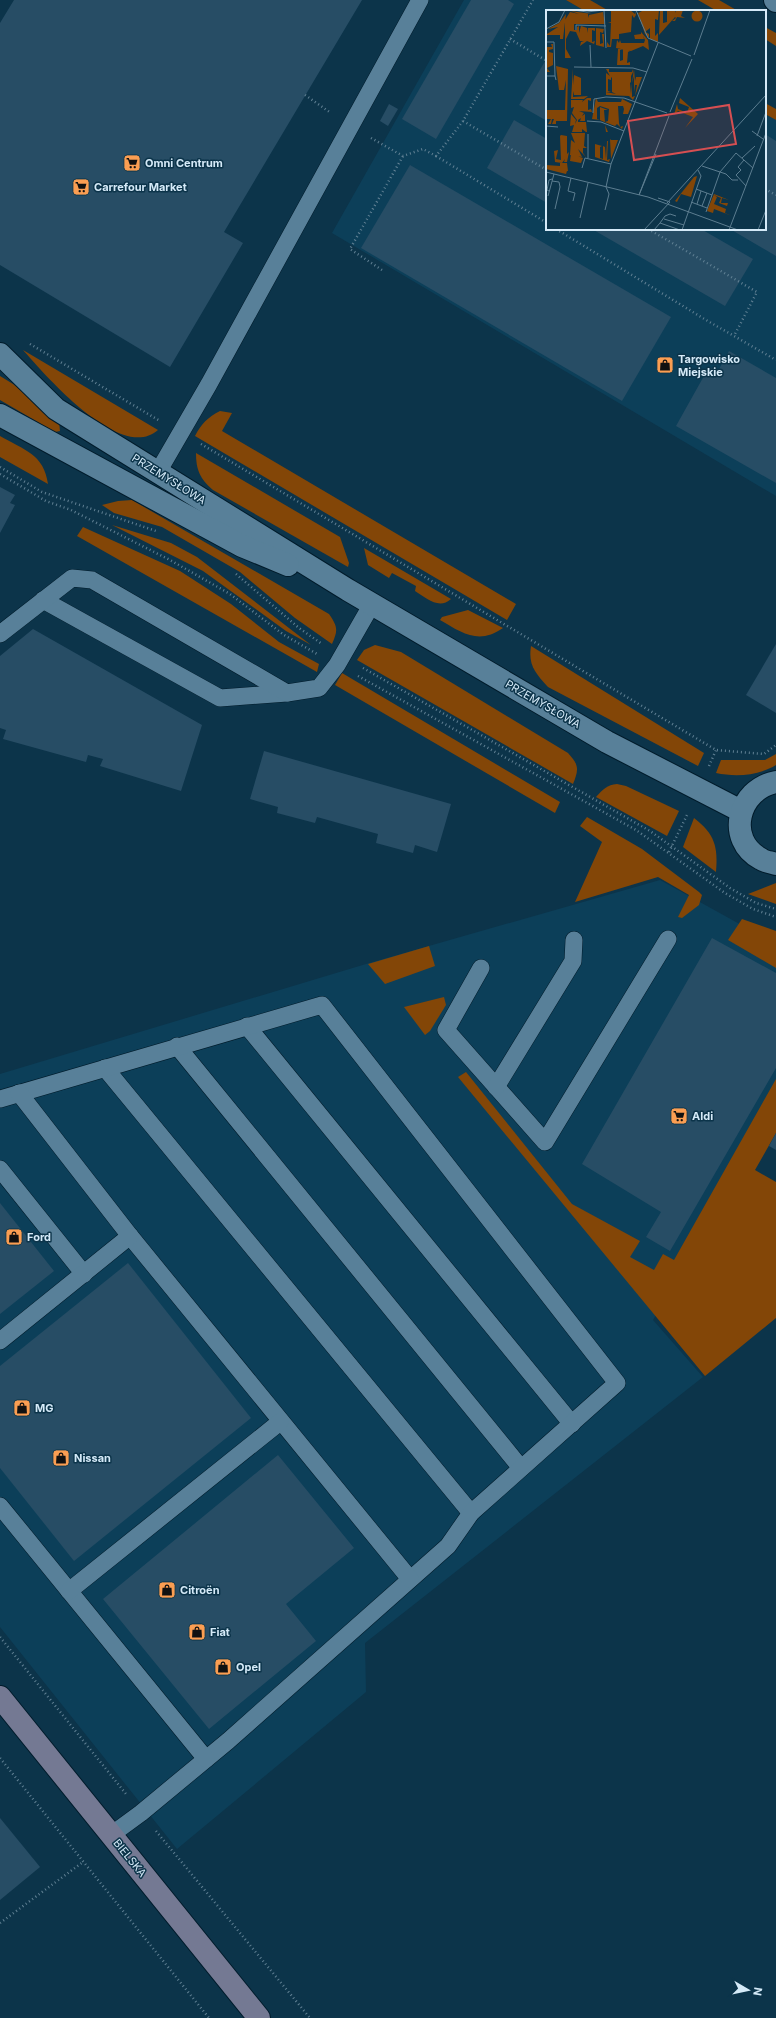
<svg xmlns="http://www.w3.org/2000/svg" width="776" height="2018" font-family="Inter,sans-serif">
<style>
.built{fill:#0c3f59}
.green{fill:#834607}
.building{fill:#274d65}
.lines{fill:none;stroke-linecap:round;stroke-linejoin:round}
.lane-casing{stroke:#001b2b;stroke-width:18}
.street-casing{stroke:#001b2b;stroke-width:24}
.secondary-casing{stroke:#001b2b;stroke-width:24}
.path{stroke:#618194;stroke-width:2.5;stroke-dasharray:1 3;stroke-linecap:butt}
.lane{stroke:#588099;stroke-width:17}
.street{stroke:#588099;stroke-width:22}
.secondary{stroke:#747993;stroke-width:22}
.labels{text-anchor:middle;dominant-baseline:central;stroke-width:3;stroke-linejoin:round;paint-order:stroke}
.poi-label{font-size:11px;font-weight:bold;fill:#d5eaf8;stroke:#0c344a;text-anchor:start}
.street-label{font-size:11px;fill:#d5eaf8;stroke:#0c344a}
.inset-road{fill:none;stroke:#5c7d90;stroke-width:1}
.view{fill:#d64f52;fill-opacity:0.15;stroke:#d64f52;stroke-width:2}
.inset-edge{fill:none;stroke:#d5eaf8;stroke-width:2}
</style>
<rect width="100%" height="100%" fill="#0c344a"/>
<g class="built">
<polygon points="464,0 566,0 585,11 547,11 547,229 765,229 765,114 776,120 776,496 332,233"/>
<polygon points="660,880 776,944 776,1105 653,1320 703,1377 365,1643 366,1692 177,1849 0,1627 0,1074 366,964"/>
</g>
<g class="green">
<polygon points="566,0 590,0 609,11 585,11"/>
<polygon points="698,0 719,0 738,11 717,11"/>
<polygon points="765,27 776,33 776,46 765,39"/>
<polygon points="765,103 776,109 776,120 765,114"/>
<path d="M23,350L158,430C121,463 46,376 23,350Z"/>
<polygon points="0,376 13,384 53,417 59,422 60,431 55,432 0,400"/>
<path d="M220,411L232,413L222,431L516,604L507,620L195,436C201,424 208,417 220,411Z"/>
<path d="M0,436C24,450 44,454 48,484L0,457Z"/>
<path d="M196,453L340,537L349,563L348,567L213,490C200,479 196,470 196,453Z"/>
<path d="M132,500L329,614C338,627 338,630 332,644L295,618L240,572L162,527L114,513L102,505L118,501Z"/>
<polygon points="112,525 171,543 197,557 311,645 286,631 203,571"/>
<polygon points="83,527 180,571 231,604 279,642 319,664 317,672 77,536"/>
<path d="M364,548L451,599C439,610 426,598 415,591L416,586L392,573L389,578L368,565Z"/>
<path d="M468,610L503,628C479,645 462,633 440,620L442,617Z"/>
<path d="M375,645L401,652L568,753C579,765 579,769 573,784L357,660L364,650Z"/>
<path d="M531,646L704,753L698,766L548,687C535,673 528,665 531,646Z"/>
<polygon points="342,673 560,802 555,813 335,685"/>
<path d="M776,754V765C758,776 735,777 716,773L721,760H765Z"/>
<path d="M617,784L626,786L679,811L667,836L596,797C603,789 607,785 617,784Z"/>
<polygon points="587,817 642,849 699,892 702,895 699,905 682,918 678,917 689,895 658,877 575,902 602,842 580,826"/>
<path d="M694,818C715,834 718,847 716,872L683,847Z"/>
<polygon points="776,883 776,904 748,894"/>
<polygon points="742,919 776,931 776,968 728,940"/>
<polygon points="429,946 435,966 385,984 368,964"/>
<polygon points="444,997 446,1005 430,1031 425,1035 404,1007"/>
<polygon points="466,1072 572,1204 640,1241 630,1257 654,1270 663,1254 674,1260 776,1079 776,1133 755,1170 776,1182 776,1318 705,1376 458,1077"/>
</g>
<g class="building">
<polygon points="14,0 362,0 224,232 243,243 170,367 0,265 0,23"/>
<polygon points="471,0 508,0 514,4 436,139 402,119"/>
<polygon points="547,58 547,121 519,105"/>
<polygon points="389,104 398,109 388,126 380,121"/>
<polygon points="514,120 547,139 547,203 487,168"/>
<polygon points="765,134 776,141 776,256 730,229 765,229"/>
<polygon points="410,165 671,317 622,401 361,248"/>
<polygon points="592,229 701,229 753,259 725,306"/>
<polygon points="729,351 776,378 776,483 676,426 709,367 718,371"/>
<polygon points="0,487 15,495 10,503 15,505 0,533"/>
<polygon points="33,629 202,725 181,791 100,766 103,759 88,755 86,762 3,739 6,730 0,728 0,656"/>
<polygon points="776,644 776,713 746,695"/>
<polygon points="264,751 451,804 437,852 415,845 413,853 376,843 378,834 317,817 315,823 277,813 278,807 250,799"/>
<polygon points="712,938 776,973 776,1068 670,1251 646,1237 661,1212 582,1164"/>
<polygon points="776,1133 776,1150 769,1146"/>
<polygon points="0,1203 54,1271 0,1314"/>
<polygon points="128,1263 251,1418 74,1561 0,1468 0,1366"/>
<polygon points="278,1455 354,1548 286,1604 316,1641 209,1729 103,1599"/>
<polygon points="0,1818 40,1867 0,1900"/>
</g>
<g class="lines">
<g class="lane-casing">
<g id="lane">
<polyline points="158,472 209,384 420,0"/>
<polyline points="43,600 220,698 287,693"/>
<polyline points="0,634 72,578 92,580 287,693 319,688 337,665 372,604"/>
<polyline points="481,968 446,1030 545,1142 668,939"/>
<polyline points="247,1026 572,1424"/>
<polyline points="177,1046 521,1468"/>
<polyline points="105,1068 471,1513"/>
<polyline points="496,1087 573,961 574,940"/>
<polyline points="0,1099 322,1005 617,1383 471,1513 448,1546 228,1741 141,1813 111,1835"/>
<polyline points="0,1169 84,1274"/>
<polyline points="130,1236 410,1579"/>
<polyline points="0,1341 130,1236 19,1093"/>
<polyline points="0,1506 206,1759"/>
<polyline points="69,1591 280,1422"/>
</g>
</g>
<g class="street-casing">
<g id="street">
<polyline points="775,0 776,1"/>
<polyline points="0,354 56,409 348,590 607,742 741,811"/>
<polyline points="0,415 242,546 288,565"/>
<path d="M776,782C738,789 725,840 761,859C765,862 771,862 776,864"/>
</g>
</g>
<g class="secondary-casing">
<polyline id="secondary" points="0,1697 259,2018"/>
</g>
<g class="path">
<polyline points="510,39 547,61"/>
<polyline points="305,95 331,113"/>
<polyline points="463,121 547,170"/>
<polyline points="371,138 403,156 423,149 436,156 463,121 533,0"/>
<polyline points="436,156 547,223"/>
<polyline points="765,189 776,195"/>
<polyline points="556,229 706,320 776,360"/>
<polyline points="648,229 757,292 734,336"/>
<polyline points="382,270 350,249 403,156"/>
<polyline points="30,344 160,421"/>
<polyline points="201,444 716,750 764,754 776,745"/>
<polyline points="0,467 42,492 156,531"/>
<polyline points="0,474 46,501 71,510 170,560 230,594 284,635 317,654"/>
<polyline points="236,574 299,628 322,644"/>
<polyline points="363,668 650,831 730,888 756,903 776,909"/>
<polyline points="358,676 636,830 725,893 753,909 776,917"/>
<polyline points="709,766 716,750"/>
<polyline points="669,852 688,813"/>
<polyline points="0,1637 126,1794"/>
<polyline points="0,1758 209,2018"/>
<polyline points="156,1831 310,2018"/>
<polyline points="0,1923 83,1862"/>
</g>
<use href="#lane" class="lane"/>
<use href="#street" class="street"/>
<use href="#secondary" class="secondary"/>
</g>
<defs>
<g id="supermarket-square" transform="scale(0.9)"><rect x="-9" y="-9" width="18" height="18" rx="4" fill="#fb9e52" stroke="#0c344a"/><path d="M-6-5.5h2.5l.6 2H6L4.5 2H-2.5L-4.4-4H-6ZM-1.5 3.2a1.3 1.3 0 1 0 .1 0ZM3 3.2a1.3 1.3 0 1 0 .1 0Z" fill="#111"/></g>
<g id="shop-square" transform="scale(0.9)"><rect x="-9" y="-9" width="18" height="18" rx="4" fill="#fb9e52" stroke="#0c344a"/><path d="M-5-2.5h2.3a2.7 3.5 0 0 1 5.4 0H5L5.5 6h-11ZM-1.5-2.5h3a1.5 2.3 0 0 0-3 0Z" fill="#111"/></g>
</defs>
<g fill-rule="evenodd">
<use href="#supermarket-square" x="132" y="163"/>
<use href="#supermarket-square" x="81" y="187"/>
<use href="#shop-square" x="665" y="365"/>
<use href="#supermarket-square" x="679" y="1116"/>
<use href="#shop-square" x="14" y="1237"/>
<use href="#shop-square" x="22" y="1408"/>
<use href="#shop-square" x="61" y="1458"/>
<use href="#shop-square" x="167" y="1590"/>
<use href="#shop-square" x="197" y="1632"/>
<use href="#shop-square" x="223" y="1667"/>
</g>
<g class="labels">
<g class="poi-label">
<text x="145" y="163">Omni Centrum</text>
<text x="94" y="187">Carrefour Market</text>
<text x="678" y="359">Targowisko<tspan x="678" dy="13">Miejskie</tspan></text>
<text x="692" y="1116">Aldi</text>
<text x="27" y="1237">Ford</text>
<text x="35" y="1408">MG</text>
<text x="74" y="1458">Nissan</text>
<text x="180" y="1590">Citroën</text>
<text x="210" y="1632">Fiat</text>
<text x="236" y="1667">Opel</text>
</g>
<g class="street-label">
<text transform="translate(169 479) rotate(32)">PRZEMYSŁOWA</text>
<text transform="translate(543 704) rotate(30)">PRZEMYSŁOWA</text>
<text transform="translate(130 1858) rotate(51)">BIELSKA</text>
</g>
</g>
<g transform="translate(546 10)">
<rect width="220" height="220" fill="#0c344a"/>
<path d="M61,0H84L89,4V1L90,5L88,8L86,5L85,22L73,24V29H66L65,37H61V32L64,36L65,13L62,12H65V1ZM98,0H113L112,10L109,9V26L112,23V32L104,29V18L99,22L103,24V28L99,24L92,3ZM114,0H117V13L121,12V0H129L130,3V0H137L135,6L139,8L131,7L129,11H126L130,8L129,7L113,25ZM145.5 6a5.5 5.5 0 1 1 11 0a5.5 5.5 0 1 1-11 0ZM25,1L46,4H42V8L43,5L57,2L59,14H28V20H31V17L33,16V23L35,16L41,18V23L42,18H49V21L46,20V32L49,31L48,34L41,31L34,36L35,32L38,31H34L30,22L24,21L20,29V39L25,48H19V10L24,2L33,4ZM20,4L17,29H14V25H1L0,30V22L1,24L12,17L2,19L13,13ZM50,18L58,19L57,23L54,22V34L57,33L56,24H58V37L50,35ZM95,22L102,30L103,40L97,36L85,41L70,38L71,30L73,33L74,30L75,33H98L99,30L97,26L98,29H89L88,25L95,24ZM5,34H7V39L3,40V42L7,43V55L1,58L4,62H0V37H6ZM72,39H77L74,40V51L77,50V39L84,41L82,42L81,53L84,52V55H71ZM10,56L22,59L21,111H10V114H6L8,109H6L5,114H2L5,109H0V100H19L20,70L18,80H13ZM27,58V75L28,65L35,68V85H28L27,81V87L42,86L38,89H25ZM60,59H63V62H86V59L87,62L85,66V72L84,73L85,84L86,73V87L89,86L87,90L83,86L60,85V82L70,84L66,82V68L65,67V70L62,69V81L65,82H60V63L64,66ZM88,59L89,71L90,67H96L89,86L91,75H89L88,82V66L86,73ZM41,88V90V88H45V91L42,90V100L45,99L46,102L33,101L38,103L36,106L39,104V111H34L35,108L32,110V112H40L41,122H60L59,115L62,122H40L36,119V122H26L28,115L24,116L25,104L30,110L29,114L31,110L26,103L28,97L25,98V90H37L36,92ZM50,88L52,92H75L76,89L86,94L82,104H77L78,99L77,96H72L73,113L74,117L77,116L76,119L71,114L69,116L56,111L54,110V97L62,100H58L59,112L62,111L63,99L54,96L51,98V109L54,110L46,109ZM134,88L152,104L139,118L147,107L132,101L128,105L131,94L132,99L141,103L143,97L133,93ZM25,123H39L38,136L41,138H37V143L40,147L32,139L36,147L24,145L25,130L29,133ZM14,126L15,125L21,126V144L23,142L21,152H18L19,149L16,153L9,152L8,141L12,140L10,149L15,150ZM61,129H64L65,130H72L65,149L64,129ZM61,131H62L61,150L64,149L63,152L49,147V134L56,136L54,137V148L57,149V136L59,137L60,149ZM25,144L37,148L35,153L24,151ZM14,153H21L22,161H16H21L20,164L0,159V155L14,156ZM151,166L145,187L135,184L131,192L129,191L148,167ZM168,184L183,190L176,188L175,193H182L181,196L173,193L175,188L168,185L171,187L168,194L180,199L179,203L186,206L168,199L167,203L161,201Z" fill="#834607"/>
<path class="inset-road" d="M27,0L41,2L58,0M58,0L60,38M90,0L102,28L145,46M0,19L13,12L19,0M30,20V15L60,16M0,32H8L9,66M44,35L45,57M148,45L164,0M28,57L87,58L101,62M0,66H9L10,70M124,102L146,49M47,103L48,89L60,87L78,88L121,103M41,111L55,112L78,121M0,116L12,117M206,121L217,129M211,126L220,102M42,148V124M196,148L209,136M198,150L192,157L195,160L190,165L200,176M156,156L174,162L190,143L207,158M36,158L39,148L65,154M0,162L102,187L192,220M25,168L22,181L29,183L27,191M6,171L13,172L14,177L9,199M60,177L65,154L112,33M150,179L166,185M3,181L1,180L3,170L6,169M93,185L123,106M93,185L110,144M2,186L8,164M112,188L124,192M145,192L161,198M121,193L220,85M151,194L155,181M156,196L161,183M59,200L63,184L60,177M160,202L174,162L180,164L186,170H192M34,208L42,173M118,209L138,215M114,213L119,206L124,204L130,206M98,220L124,192M108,220L114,213L134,220M136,220L155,166L152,160M183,220L220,123M212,220L220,200"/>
<path class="view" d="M183,95L190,134L88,150L82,111Z"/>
<rect width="220" height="220" class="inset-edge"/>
</g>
<g transform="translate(748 1990) rotate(99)" stroke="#0c344a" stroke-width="3" paint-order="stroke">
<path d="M0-3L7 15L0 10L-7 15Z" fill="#d5eaf8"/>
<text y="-6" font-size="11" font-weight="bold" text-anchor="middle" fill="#d5eaf8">N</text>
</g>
</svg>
